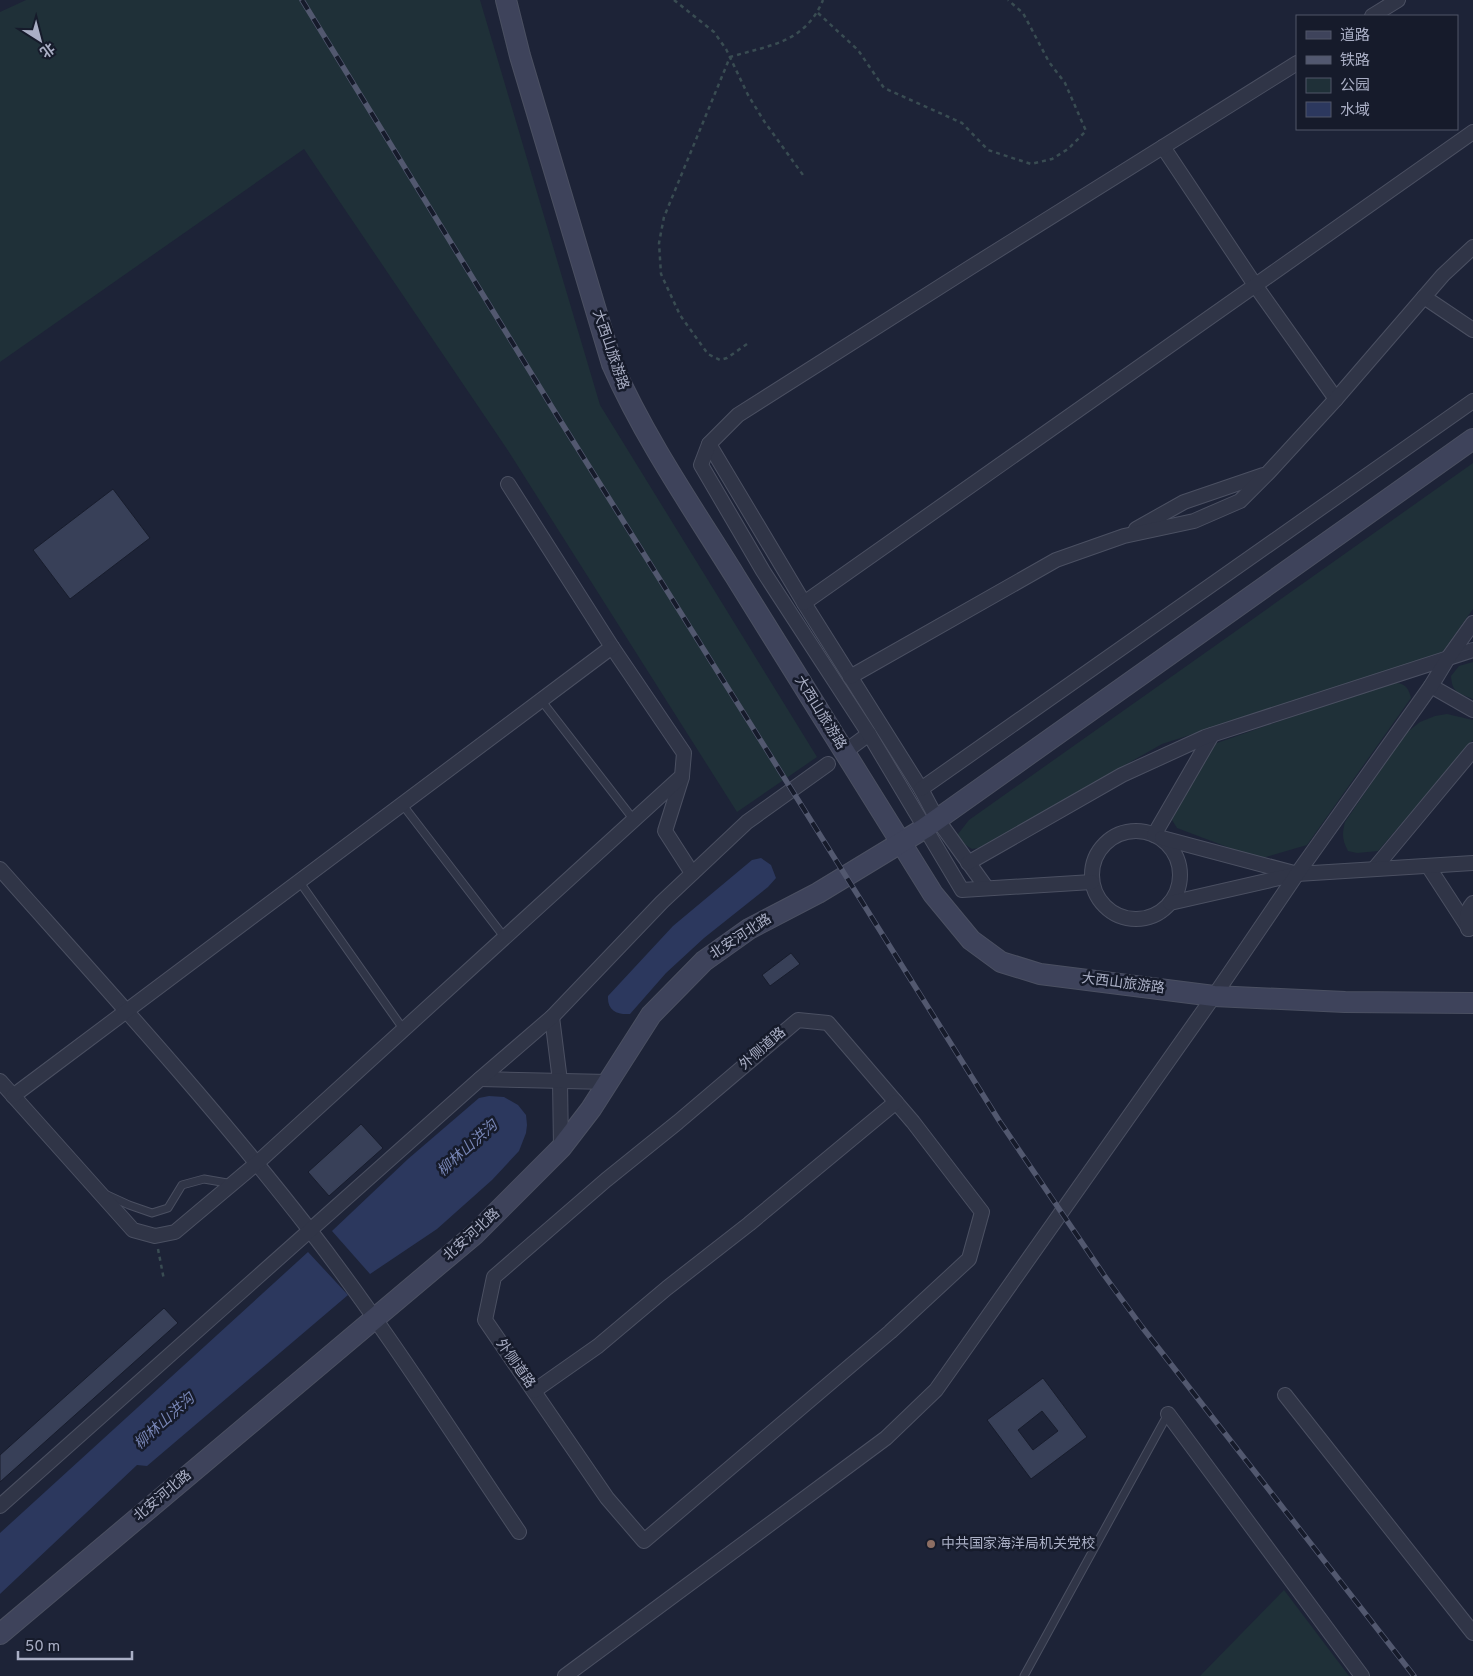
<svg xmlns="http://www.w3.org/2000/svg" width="1473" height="1676" font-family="Overpass,'Noto Sans SC',sans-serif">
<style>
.green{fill:#1f3038}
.water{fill:#2c385e}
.building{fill:#384058;stroke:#181d2d;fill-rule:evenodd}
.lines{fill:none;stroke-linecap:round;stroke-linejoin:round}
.lane-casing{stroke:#4b5062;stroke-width:9}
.street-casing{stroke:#4b5062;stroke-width:16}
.secondary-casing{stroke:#4b5062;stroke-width:22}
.path{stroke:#394c52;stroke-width:2.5;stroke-dasharray:4 4;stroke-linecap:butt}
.lane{stroke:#303547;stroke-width:7}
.street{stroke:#303547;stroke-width:14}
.secondary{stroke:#3e435b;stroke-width:20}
.rail-casing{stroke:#52586f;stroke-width:5.5}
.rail{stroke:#161b2b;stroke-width:4;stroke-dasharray:11;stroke-linecap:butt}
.education-dot{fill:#8d6e63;stroke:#161b2b;stroke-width:2}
.labels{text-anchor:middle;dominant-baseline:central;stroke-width:5;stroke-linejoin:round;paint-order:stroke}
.street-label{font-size:14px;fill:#aaafc5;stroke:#161b2b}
.poi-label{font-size:14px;fill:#aaafc5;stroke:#161b2b;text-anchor:start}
.water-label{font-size:15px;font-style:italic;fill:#7785b5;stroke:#161b2b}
</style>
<rect width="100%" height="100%" fill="#1d2337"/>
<g class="green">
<polygon points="26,0 480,0 600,405 817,757 737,812 507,449 304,149 0,362 0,12"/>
<polygon points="1473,463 1473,609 1441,654 1162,744 979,848 972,849 958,840 958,834 969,820"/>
<path d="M1473,662V699C1459,693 1452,693 1451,676L1459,666Z"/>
<path d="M1389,683C1402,682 1408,685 1411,698L1307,845L1259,859L1177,828L1172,820L1209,751L1214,744Z"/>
<path d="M1447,714L1473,720V740L1378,851L1357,853L1348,851C1342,840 1342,834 1345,822L1405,734L1420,722L1435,716Z"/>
<polygon points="1284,1590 1349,1676 1200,1676"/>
</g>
<g class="water">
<path d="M761,858L771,865L776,878L768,887L704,938L666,973L630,1014C617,1015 607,1010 608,996L673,926L752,860Z"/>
<polygon points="489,1096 504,1097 518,1105 526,1115 527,1125 526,1133 519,1151 492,1180 437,1229 370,1274 332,1231 408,1159 479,1098"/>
<polygon points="308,1252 348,1295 147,1466 137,1465 0,1594 0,1533"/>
</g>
<g class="building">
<polygon points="113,489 150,538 70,599 33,550"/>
<polygon points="791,953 800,964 770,986 762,975"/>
<polygon points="361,1124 383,1148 329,1196 308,1172"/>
<polygon points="164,1308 178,1323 0,1482 0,1455"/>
<path d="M1043,1378L1087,1437L1031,1479L987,1420ZM1042,1411L1058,1431L1033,1450L1018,1430Z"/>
</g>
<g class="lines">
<g class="lane-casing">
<g id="lane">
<polyline points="541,700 634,820"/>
<polyline points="402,804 505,938"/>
<polyline points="299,881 404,1030"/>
<polyline points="105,1194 129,1205 152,1213 168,1208 182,1185 204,1179 233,1184"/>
<polyline points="1024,1676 1168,1414"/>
</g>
</g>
<g class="street-casing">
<g id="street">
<polyline points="1372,16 1398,0"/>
<polyline points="1163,147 1255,285 1336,399"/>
<polyline points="1424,297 1473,330"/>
<polyline points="709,444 804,603 921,789 937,819 986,887"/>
<polyline points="1136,529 1184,502 1263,475"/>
<polyline points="804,603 1473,132"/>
<polyline points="850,677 1056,560 1124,536 1194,521 1240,501 1268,473 1336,399 1443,275 1473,247"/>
<polyline points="1431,686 1473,710"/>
<polyline points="850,748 869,734"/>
<polyline points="682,777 665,831 692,873"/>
<polyline points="921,789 1473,401"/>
<circle cx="1136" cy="875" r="44"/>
<polyline points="1154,835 1212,735"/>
<polyline points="1162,838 1294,873"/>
<polyline points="968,863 1122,775 1205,737 1473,650"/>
<polyline points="1428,866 1469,929"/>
<path d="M0,869C105,987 212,1104 309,1229C384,1326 450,1430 519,1532"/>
<polyline points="1374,869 1473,750"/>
<polyline points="1092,882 962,890 869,734 763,571 701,465 709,444 738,415 971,267 1297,63"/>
<polyline points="1170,903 1297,874 1473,863"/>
<path d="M1468,929C1466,919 1466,911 1473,903"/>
<polyline points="552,1017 560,1081 561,1148"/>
<polygon points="798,1020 828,1023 913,1122 982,1212 969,1259 890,1332 644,1541 607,1498 485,1320 494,1277 606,1180 678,1122"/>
<polyline points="480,1079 608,1082"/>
<polyline points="0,1081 133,1230 155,1236 175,1232 257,1163 682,776 684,753 612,647 508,484"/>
<polyline points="13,1096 612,647"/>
<polyline points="534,1391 598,1346 667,1288 749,1224 896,1102"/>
<polyline points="1285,1395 1473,1633"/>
<polyline points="1168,1414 1362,1676"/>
<polyline points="0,1506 480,1079 552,1017 662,902 747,822 828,764"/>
<polyline points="565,1676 886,1438 936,1390 1214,996 1297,874 1431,686 1448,658 1473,623"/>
</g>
</g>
<g class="secondary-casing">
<g id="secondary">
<path d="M506,0L520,56L612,364C645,439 692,507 735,576C801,682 867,788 933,894L971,940L1001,962L1040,974L1214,996L1345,1002L1473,1003"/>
<polyline points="0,1634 475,1234 561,1148 591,1109 651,1015 704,961 749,929 818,893 925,828 1473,439"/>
</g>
</g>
<g class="path">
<polyline points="674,0 714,32 726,49 748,95 764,121 803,175"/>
<polyline points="818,13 858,50 884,88 962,123 988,150 1031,164 1052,159 1068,149 1086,131 1065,83 1049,62 1023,13 1008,0"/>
<path d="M747,344L727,358L720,360L708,354L680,315L661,274L659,243L664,217L730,57C770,45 805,43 823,0"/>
<polyline points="158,1249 164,1280"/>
</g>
<use href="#lane" class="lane"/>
<use href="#street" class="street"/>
<use href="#secondary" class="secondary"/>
<g class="rail-casing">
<polyline id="rail" points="302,0 558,417 1000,1122 1104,1275 1142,1327 1414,1676"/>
</g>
<use href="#rail" class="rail"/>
</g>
<circle class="education-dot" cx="931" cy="1544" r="5"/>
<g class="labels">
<g class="street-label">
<text transform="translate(610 350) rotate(71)">大西山旅游路</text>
<text transform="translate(820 713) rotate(58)">大西山旅游路</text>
<text transform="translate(741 937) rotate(-33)">北安河北路</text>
<text transform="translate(1123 984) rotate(7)">大西山旅游路</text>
<text transform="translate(763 1049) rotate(-41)">外侧道路</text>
<text transform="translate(472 1235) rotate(-42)">北安河北路</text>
<text transform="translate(515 1364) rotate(55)">外侧道路</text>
<text transform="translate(163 1496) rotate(-40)">北安河北路</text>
</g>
<g class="poi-label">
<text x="941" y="1544">中共国家海洋局机关党校</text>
</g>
<g class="water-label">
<text transform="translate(468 1149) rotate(-42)">柳林山洪沟</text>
<text transform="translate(165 1422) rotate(-42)">柳林山洪沟</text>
</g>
</g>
<rect x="1296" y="15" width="162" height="115" fill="#161b2b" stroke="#515669"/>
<rect x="1306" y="31" width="25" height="8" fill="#3e435b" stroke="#515669"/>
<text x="1340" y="40" font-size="15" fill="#aaafc5">道路</text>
<rect x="1306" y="56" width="25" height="8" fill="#52586f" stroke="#515669"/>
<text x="1340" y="65" font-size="15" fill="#aaafc5">铁路</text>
<rect x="1306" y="78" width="25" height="15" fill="#1f3038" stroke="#515669"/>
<text x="1340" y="90" font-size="15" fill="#aaafc5">公园</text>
<rect x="1306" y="102" width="25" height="15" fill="#2c385e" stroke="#515669"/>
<text x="1340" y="115" font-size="15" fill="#aaafc5">水域</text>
<g transform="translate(40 40) rotate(144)" stroke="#161b2b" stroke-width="4" paint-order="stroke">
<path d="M0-4L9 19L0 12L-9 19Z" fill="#aaafc5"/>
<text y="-8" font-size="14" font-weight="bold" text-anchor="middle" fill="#aaafc5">北</text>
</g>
<path d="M18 1651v8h114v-8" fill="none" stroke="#aaafc5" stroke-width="2.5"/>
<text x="25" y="1651" font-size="15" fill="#aaafc5" stroke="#161b2b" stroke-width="4" paint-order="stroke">50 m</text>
</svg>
